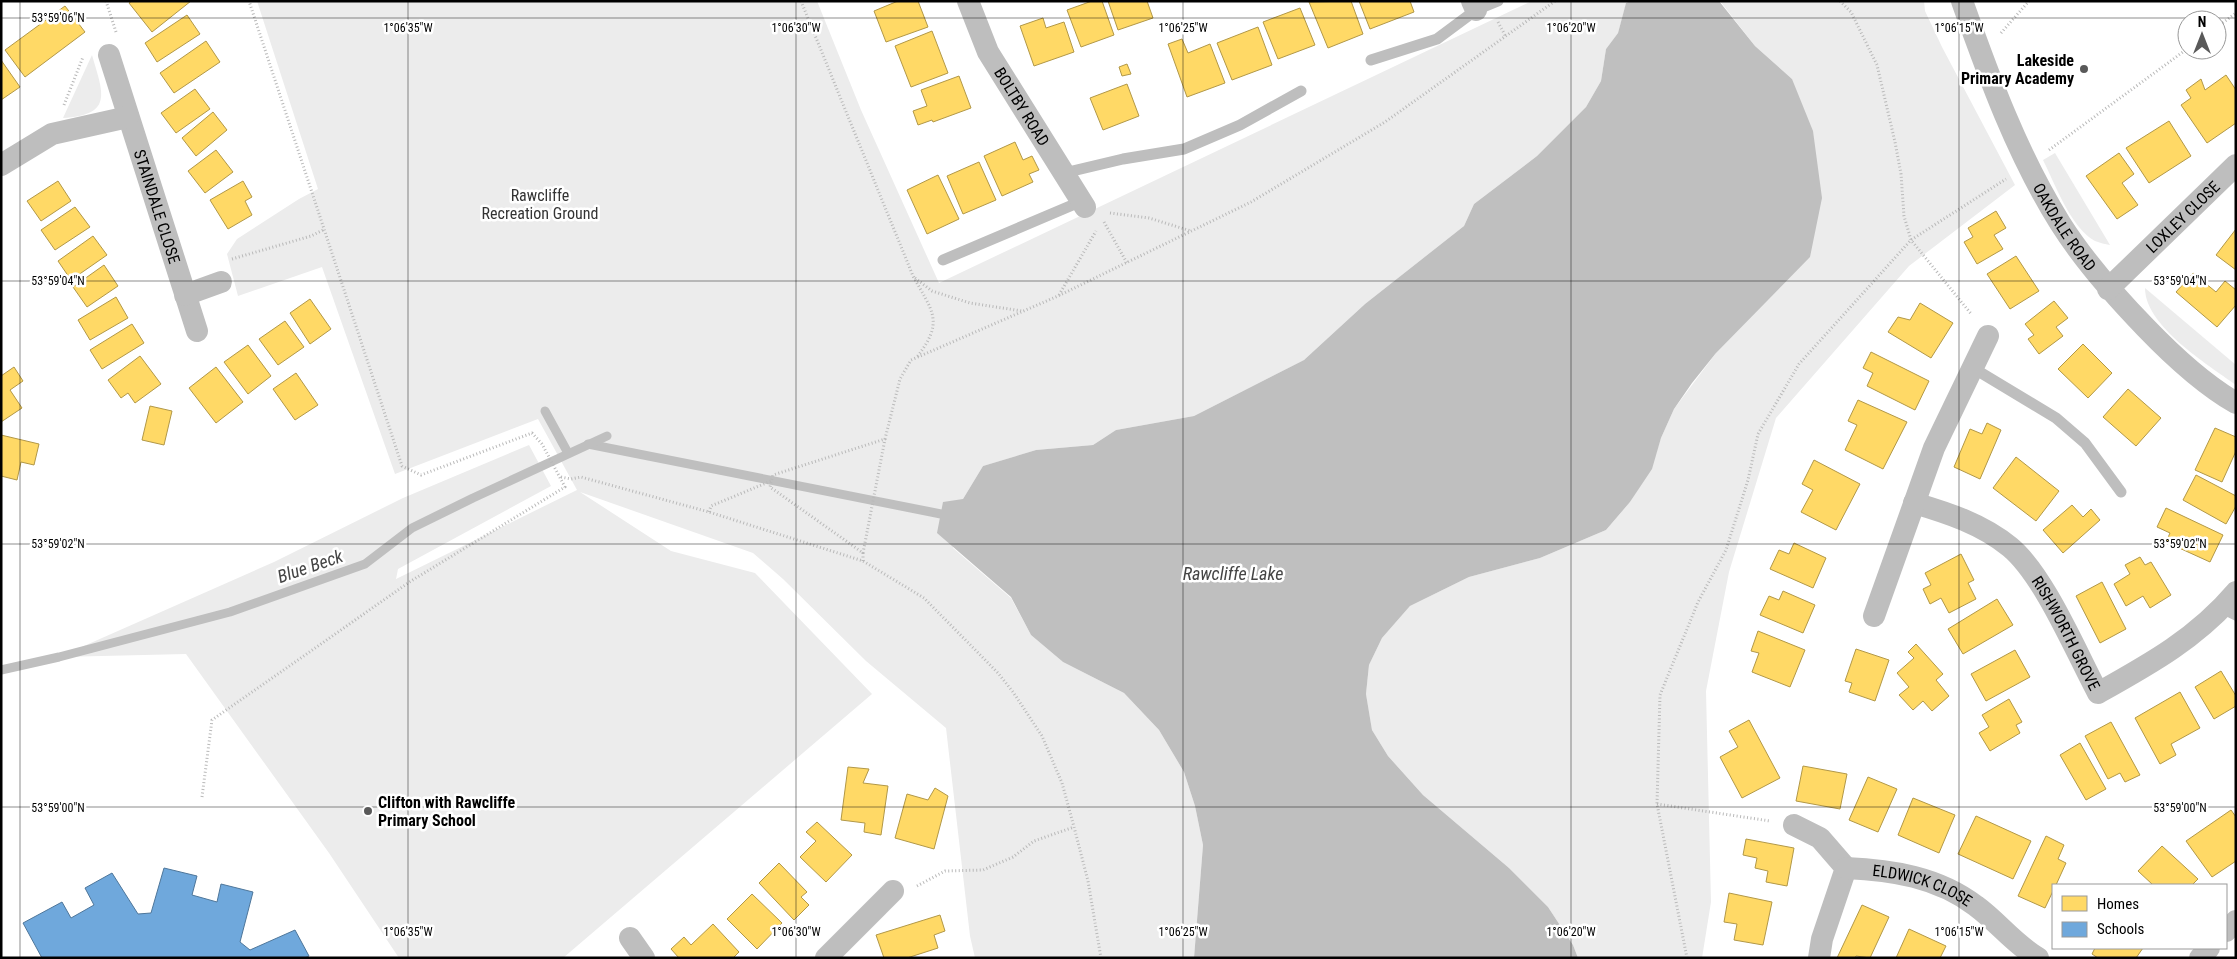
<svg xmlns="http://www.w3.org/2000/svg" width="2237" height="959" font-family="'Roboto Condensed',sans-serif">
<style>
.green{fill:#ececec}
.water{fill:#bfbfbf}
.homes{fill:#ffd966;stroke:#b29847}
.schools{fill:#6fa8dc;stroke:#4e769a}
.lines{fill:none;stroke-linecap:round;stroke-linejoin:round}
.stream{stroke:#bfbfbf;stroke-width:9}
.path{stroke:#b9b9b9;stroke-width:3;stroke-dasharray:1 2.5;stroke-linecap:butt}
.service{stroke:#bebebe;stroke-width:11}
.minor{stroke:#bebebe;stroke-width:22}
.ticks{fill:none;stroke:#000;stroke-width:1;stroke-opacity:0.45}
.poi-dot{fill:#595959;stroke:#fff;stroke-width:2}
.labels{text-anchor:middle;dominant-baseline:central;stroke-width:5;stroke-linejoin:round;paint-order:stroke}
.poi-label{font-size:16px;font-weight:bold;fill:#000;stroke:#fff;text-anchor:end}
.street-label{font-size:16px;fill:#000;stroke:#fff}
.park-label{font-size:16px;fill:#333;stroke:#fff}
.water-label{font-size:18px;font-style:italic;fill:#444;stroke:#fff}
.ticks-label{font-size:12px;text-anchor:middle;fill:#000;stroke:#fff;stroke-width:5;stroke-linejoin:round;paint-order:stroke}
</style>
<rect width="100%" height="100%" fill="#fff"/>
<g class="green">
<polygon points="257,1 817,1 861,110 939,283 1532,1 1631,1 1626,4 1618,33 1606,49 1601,81 1586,107 1537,156 1474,204 1464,226 1365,304 1304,360 1194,416 1116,430 1093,445 1036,450 983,466 963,499 953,548 1011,598 1031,635 1063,662 1124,693 1159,730 1184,772 1195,806 1203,845 1194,958 975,958 970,936 946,728 866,661 783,579 753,553 580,492 671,551 755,573 872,694 563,958 399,958 329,853 186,654 59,657 274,562 403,498 529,445 551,486 398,569 396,579 577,490 538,419 395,474 322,267 238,296 227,254 237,239 299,199 318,189"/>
<polygon points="1720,1 1924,1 1925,11 1942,47 2015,185 1909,266 1776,418 1729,572 1706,691 1711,902 1702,958 1578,958 1573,945 1548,907 1509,868 1423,795 1388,756 1372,730 1366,694 1369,665 1382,638 1410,606 1469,577 1540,558 1606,530 1630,502 1651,469 1661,438 1674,409 1716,353 1792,79 1755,46"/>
<path d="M92,55C103,93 114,115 63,118Z"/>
<path d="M2055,153L2110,245C2105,244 2100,243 2095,241C2071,228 2055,184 2043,160Z"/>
<path d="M2145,288L2236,365V385C2207,364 2145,326 2145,288Z"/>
</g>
<polygon class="water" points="1631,1 1719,1 1755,46 1792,79 1813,131 1822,198 1810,257 1716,353 1692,383 1674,409 1661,438 1652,469 1630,502 1606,530 1540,558 1469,577 1410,606 1382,638 1369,665 1366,694 1372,730 1388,756 1423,795 1509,868 1548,907 1573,945 1578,958 1194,958 1203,845 1195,806 1184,772 1159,730 1124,693 1063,662 1031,635 1011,597 937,533 943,502 963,499 983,466 1036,450 1093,445 1116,430 1194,416 1304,360 1365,304 1464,226 1474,204 1537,156 1586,107 1601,81 1606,49 1618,33 1626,3"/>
<g class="homes">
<polygon points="132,1 191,1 152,32 129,3"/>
<polygon points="898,1 918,1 928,27 886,42 874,11"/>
<polygon points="1092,1 1102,1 1114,35 1081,47 1067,10"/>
<polygon points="1108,1 1147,1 1153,18 1118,30"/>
<polygon points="1351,1 1363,34 1328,48 1309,2"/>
<polygon points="1359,1 1410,1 1414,12 1370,29"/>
<polygon points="65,6 85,32 25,77 5,50"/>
<polygon points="1300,8 1315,45 1278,59 1263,22"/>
<polygon points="187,15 200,34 157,62 145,43"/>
<polygon points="1043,18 1046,28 1064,22 1074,52 1034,66 1020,26"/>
<polygon points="1258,27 1272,65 1232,80 1217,43"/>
<polygon points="932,31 948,73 911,87 895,46"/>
<polygon points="1182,39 1188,53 1210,44 1225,83 1187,97 1168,44"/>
<polygon points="206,41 220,62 174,93 160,73"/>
<polygon points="1,60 20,87 1,100"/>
<polygon points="1127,64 1131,74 1122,76 1119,67"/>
<polygon points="2226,75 2236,90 2236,123 2207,143 2181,105 2191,98 2186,90 2201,79 2205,90"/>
<polygon points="959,76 971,108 933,122 932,120 918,125 913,111 927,106 921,90"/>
<polygon points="1127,84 1139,116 1103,130 1090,98"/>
<polygon points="195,89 210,109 176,133 161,113"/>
<polygon points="213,112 227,130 196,156 182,138"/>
<polygon points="2169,121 2191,156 2149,183 2126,148"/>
<polygon points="1015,142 1023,160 1032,156 1039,170 1029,174 1033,182 1002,196 984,156"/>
<polygon points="216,150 233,172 205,193 188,171"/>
<polygon points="2119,153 2134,174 2122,183 2138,205 2117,219 2086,176"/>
<polygon points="979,162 996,200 963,214 947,176"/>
<polygon points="938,175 959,219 927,234 907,190"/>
<polygon points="58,181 71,201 41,221 27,201"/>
<polygon points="243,181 252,197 245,201 252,215 228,229 210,200"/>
<polygon points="75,207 90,227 55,250 41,230"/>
<polygon points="1996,211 2006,228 1994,235 2003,249 1977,264 1964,242 1973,237 1968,228"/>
<polygon points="2236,229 2236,270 2216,255"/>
<polygon points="93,236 107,255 71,280 58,261"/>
<polygon points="2016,256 2039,291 2010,309 1987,274"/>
<polygon points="104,265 118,286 87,307 73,287"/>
<polygon points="2193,273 2216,292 2225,281 2236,290 2236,305 2217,327 2176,292"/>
<polygon points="116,297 128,318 90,340 78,320"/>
<polygon points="310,299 331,329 310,344 290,313"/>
<polygon points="2054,301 2068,318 2056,327 2063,336 2039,354 2028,339 2034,335 2025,324"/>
<polygon points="1920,303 1953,323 1931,358 1888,332 1898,317 1910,320"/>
<polygon points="285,321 304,347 278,365 259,339"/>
<polygon points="132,324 144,343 102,369 90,350"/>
<polygon points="2083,344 2112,373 2088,398 2058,369"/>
<polygon points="248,345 271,376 248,394 224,362"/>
<polygon points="1871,352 1929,381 1915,410 1867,386 1873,373 1863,368"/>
<polygon points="140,356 161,384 135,403 128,393 121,398 108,380"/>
<polygon points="14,367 23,381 10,390 22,408 1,422 1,376"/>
<polygon points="216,367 243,402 216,423 189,388"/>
<polygon points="296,373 318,405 295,420 273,389"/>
<polygon points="2128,389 2161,418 2136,446 2103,417"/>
<polygon points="1858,400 1907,422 1883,469 1845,450 1857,425 1848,421"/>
<polygon points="150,406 172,411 164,445 142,440"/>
<polygon points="1987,423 2001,430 1980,479 1954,467 1970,429 1982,434"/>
<polygon points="2215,428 2236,437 2236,451 2222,482 2195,470"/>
<polygon points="1,435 39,444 34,465 21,462 17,480 1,476"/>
<polygon points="2016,457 2059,491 2036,521 1993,488"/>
<polygon points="1814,460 1860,484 1836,530 1801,512 1813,490 1802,484"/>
<polygon points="2196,475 2236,496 2236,506 2226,524 2183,500"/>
<polygon points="2072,505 2083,517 2091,509 2100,520 2063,553 2043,530"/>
<polygon points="2166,508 2223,535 2210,562 2166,542 2170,533 2157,527"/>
<polygon points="1794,543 1826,558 1813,588 1770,569 1779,550 1789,554"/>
<polygon points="1961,554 1974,580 1968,583 1976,599 1949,613 1941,598 1930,604 1923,589 1931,585 1925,573"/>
<polygon points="2140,557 2145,565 2151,562 2171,595 2150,608 2143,596 2126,606 2114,584 2130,574 2125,565"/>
<polygon points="2102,582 2126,629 2100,643 2076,596"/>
<polygon points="1783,591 1815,605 1803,633 1760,615 1769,596 1779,600"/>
<polygon points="1997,599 2013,625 1963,654 1948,629"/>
<polygon points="1758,631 1805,650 1790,687 1752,672 1759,653 1751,651"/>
<polygon points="1916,644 1943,674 1936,680 1949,696 1932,711 1923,701 1913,710 1899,695 1909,687 1897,673 1914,658 1908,652"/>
<polygon points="1856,649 1889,660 1875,701 1849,692 1852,683 1845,681"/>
<polygon points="2015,650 2030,677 1986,701 1971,674"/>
<polygon points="2221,671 2236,696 2236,706 2214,719 2195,687"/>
<polygon points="2180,692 2200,728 2171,744 2176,755 2160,764 2135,718"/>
<polygon points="2009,699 2022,722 2016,725 2020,733 1990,751 1979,733 1989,727 1982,715"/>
<polygon points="1749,720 1780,778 1742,798 1720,757 1738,747 1729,731"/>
<polygon points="2111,722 2140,775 2125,782 2120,773 2108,779 2085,736"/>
<polygon points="2080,743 2106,789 2086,800 2060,755"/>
<polygon points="1803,766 1847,774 1840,809 1796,801"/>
<polygon points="848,767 869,769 863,783 888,786 881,835 864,832 865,823 841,820"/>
<polygon points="1868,777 1897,789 1878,832 1849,820"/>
<polygon points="935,788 948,796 934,849 895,838 907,794 928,800"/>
<polygon points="1913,798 1955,815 1939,853 1898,835"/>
<polygon points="2231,810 2236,817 2236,861 2212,877 2186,841"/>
<polygon points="1976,816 2031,841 2013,879 1958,854"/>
<polygon points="817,822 852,855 826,882 800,857 816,841 806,832"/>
<polygon points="2046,836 2064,845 2058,859 2066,863 2056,885 2053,885 2053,891 2045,908 2018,896"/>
<polygon points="1746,839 1794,848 1787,886 1766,882 1768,871 1755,868 1757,858 1743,855"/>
<polygon points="2162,846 2198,879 2192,885 2153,885 2138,871"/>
<polygon points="779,863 807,892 801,897 809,905 794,920 759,883"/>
<polygon points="1729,893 1772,902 1763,945 1734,940 1737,924 1724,922"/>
<polygon points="752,894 782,923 757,949 727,919"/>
<polygon points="1862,905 1889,917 1870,958 1856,956 1855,958 1837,958"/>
<polygon points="940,915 945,931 934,935 938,948 907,958 884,958 876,935"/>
<polygon points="713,924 739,952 733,958 679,958 671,949 684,937 691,945"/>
<polygon points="1909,929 1946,946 1940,958 1896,958"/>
<polygon points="2095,948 2143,948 2136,958 2098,958 2092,954"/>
</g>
<polygon class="schools" points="164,868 197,876 192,895 217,902 221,884 253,892 240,942 250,950 295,930 309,956 305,958 42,958 23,923 62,902 71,918 94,905 85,888 112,873 138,914 151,913"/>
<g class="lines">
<g class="stream">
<polyline points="545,411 568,453"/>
<polyline points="588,444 941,514"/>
<polyline points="1,670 59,657 230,612 365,564 412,528 473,498 607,436"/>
</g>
<g class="path">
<polyline points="106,1 116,32"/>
<path d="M801,1L913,276C932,311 945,321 917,357"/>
<polyline points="1840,1 1851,12 1877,65 1895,142 1901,174 1904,216 1911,240 1972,315"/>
<polyline points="1498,22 1506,37"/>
<polyline points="2217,27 2236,13"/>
<polyline points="2001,33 2029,1"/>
<polyline points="64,105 83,57"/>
<polyline points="2049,150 2187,49"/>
<polyline points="1110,213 1149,218 1191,231"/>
<polyline points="1104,222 1127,263"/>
<polyline points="232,259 311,236 323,230"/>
<polyline points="915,278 932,291 970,303 1022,311"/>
<polyline points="1059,295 1096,231"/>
<polyline points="561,477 571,479 581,477 709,512 863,561 924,598 998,673 1013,692 1042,736 1062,783 1074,827 1088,881 1101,958"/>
<polyline points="709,512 711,506 771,481"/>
<polyline points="863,553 885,439"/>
<polyline points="863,561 863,553 770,487 773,475 885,439 900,379 911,360 1058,296 1251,202 1385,122 1555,1"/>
<polyline points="202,797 212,720 411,581 565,487 542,444 532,433 421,475 402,466 249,1"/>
<polyline points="1657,804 1770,821"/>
<polyline points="917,886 945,871 983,870 1013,857 1034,841 1074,827"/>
<polyline points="1687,958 1657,804 1660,695 1698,602 1726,550 1748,480 1758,434 1799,364 1911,240 2006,179"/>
</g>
<g class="service">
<polyline points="1371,60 1437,39 1476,10 1498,1"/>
<polyline points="1064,173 1123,159 1184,149 1240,125 1301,91"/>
<polyline points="943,260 1082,201"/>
<polyline points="1973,368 2056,418 2085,443 2121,492"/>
<polyline points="2222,608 2236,615"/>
</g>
<g class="minor">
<path id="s1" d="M968,1L988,52L1085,207"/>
<polyline points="1472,1 1476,10"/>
<path id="s2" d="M1962,1C1989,77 2017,154 2060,223C2084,261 2114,295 2146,328C2172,355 2203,384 2236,403"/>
<path id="s3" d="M109,55L197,331"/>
<polyline points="1,165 52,134 128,117"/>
<path id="s4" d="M2108,289L2236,165"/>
<polyline points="185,295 221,282"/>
<path id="s5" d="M1914,503C1948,513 1982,524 2010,547C2044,575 2076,652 2098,693C2150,664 2197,638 2236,592"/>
<polyline points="1874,616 1934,448 1988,336"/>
<polyline points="1794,825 1820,838 1846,868 1822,939 1819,958"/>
<path id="s6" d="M1846,868C1892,870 1938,877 1976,906C1998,922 2014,944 2038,958"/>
<polyline points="2226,931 2236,921"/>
<polyline points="630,938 644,958"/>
<polyline points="826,958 893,891"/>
<polyline points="2200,958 2209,948"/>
</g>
</g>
<path class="ticks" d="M20,1V958M408,1V958M796,1V958M1183,1V958M1571,1V958M1959,1V958M1,18H2236M1,281H2236M1,544H2236M1,807H2236"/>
<g class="poi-dot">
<circle cx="2084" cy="69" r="5"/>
<circle cx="368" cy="811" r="5"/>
</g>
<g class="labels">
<g class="poi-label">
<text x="2074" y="60">Lakeside<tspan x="2074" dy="18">Primary Academy</tspan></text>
<text x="378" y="802" text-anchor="start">Clifton with Rawcliffe<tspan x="378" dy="18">Primary School</tspan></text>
</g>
<g class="street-label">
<text stroke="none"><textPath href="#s1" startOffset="119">BOLTBY ROAD</textPath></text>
<text stroke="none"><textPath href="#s3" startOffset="159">STAINDALE CLOSE</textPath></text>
<text stroke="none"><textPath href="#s4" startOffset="104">LOXLEY CLOSE</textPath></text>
<text stroke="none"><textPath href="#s2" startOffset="249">OAKDALE ROAD</textPath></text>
<text stroke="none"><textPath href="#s5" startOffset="210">RISHWORTH GROVE</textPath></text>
<text stroke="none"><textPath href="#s6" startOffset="79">ELDWICK CLOSE</textPath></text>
</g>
<g class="park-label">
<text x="540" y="195">Rawcliffe<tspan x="540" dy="18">Recreation Ground</tspan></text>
</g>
<g class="water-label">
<text transform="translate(310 566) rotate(-19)">Blue Beck</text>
<text x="1233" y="573">Rawcliffe Lake</text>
</g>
</g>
<g class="ticks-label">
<text x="58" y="22">53°59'06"N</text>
<text x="408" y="32">1°06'35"W</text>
<text x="796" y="32">1°06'30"W</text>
<text x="1183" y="32">1°06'25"W</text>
<text x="1571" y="32">1°06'20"W</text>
<text x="1959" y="32">1°06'15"W</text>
<text x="58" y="285">53°59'04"N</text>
<text x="2180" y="285">53°59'04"N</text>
<text x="58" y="548">53°59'02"N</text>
<text x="2180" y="548">53°59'02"N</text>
<text x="58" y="812">53°59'00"N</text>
<text x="2180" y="812">53°59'00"N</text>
<text x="408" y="936">1°06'35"W</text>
<text x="796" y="936">1°06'30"W</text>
<text x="1183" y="936">1°06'25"W</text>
<text x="1571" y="936">1°06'20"W</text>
<text x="1959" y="936">1°06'15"W</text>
</g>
<rect width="2237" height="959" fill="none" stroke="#000000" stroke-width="5"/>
<rect x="2052" y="884" width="175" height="65" fill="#ffffff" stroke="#999999"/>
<rect x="2062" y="896" width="25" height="15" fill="#ffd966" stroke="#999999"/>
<text x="2097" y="909" font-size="15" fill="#000000">Homes</text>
<rect x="2062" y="922" width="25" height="15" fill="#6fa8dc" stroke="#999999"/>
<text x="2097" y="934" font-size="15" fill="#000000">Schools</text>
<g transform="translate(2202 35)"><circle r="24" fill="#ffffff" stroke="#999999"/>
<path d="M0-4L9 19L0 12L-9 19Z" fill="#595959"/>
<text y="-8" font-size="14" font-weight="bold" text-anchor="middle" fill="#000000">N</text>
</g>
</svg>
